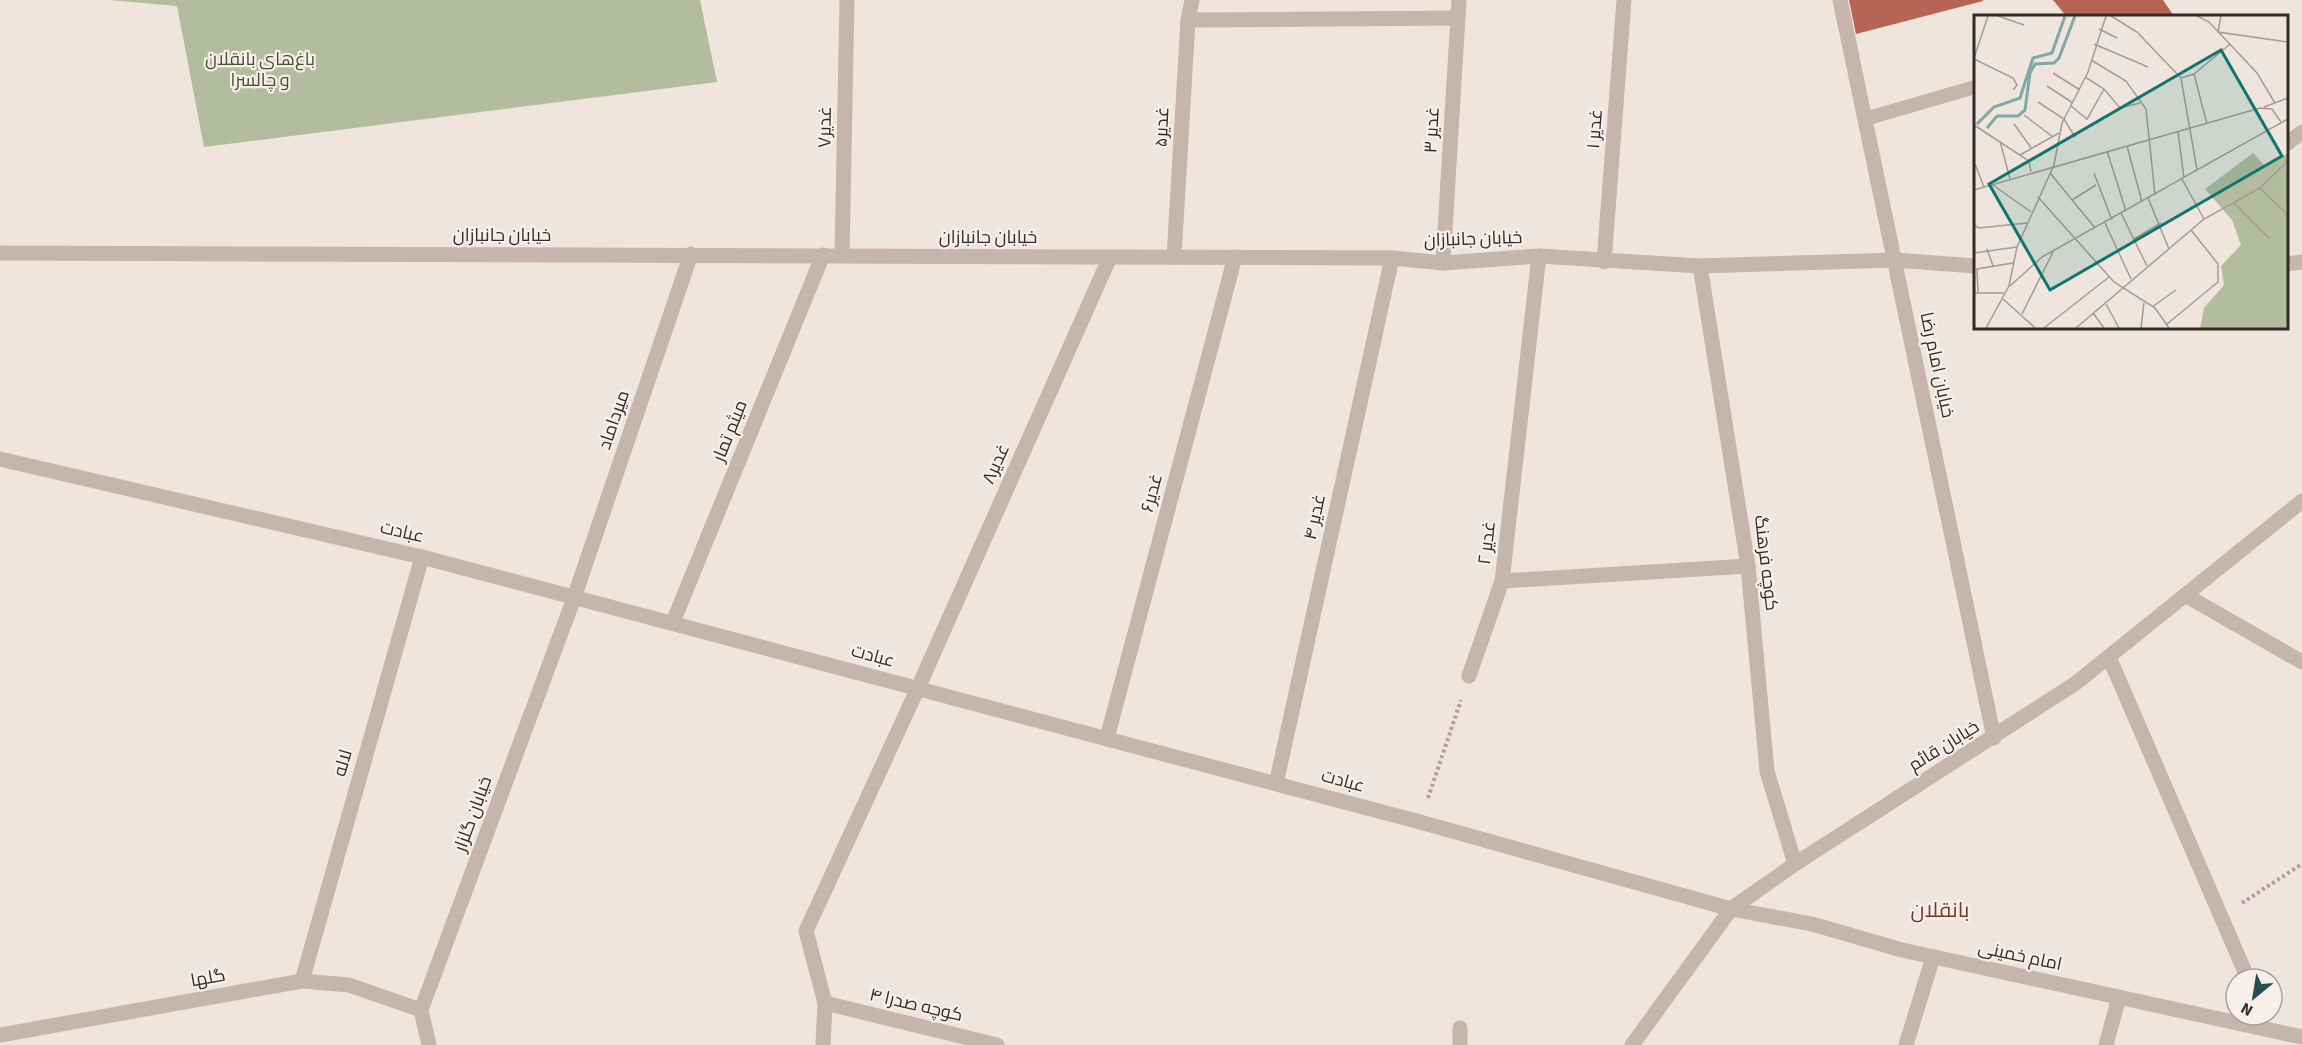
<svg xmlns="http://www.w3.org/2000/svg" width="2302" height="1045" font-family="'Source Sans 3',Cairo,sans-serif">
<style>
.green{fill:#b4bc9f}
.building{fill:#b66453}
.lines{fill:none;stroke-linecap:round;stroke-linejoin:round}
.path{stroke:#b19f95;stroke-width:4;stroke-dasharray:3 3;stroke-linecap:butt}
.service{stroke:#c5b5aa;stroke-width:14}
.minor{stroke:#c5b5aa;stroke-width:15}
.tertiary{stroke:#c5b5aa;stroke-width:15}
.labels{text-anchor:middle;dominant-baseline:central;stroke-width:4.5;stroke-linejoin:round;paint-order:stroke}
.park-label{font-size:18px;fill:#464f30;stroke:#f7efe8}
.street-label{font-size:18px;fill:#342b29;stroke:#f7efe8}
.quarter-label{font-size:21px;fill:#78392c;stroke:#f7efe8}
.inset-river{fill:none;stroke:#7fa8a7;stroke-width:3}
.inset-road{fill:none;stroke:#a49b95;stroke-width:1.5}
.view{fill:#0f766e;fill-opacity:0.15;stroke:#0f766e;stroke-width:3}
.inset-edge{fill:none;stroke:#342b29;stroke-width:3}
</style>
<rect width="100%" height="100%" fill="#efe5dd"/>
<polygon class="green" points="109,0 700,0 717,82 204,147 177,6"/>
<g class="building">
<polygon points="1849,0 1983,0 1983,1 1856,34"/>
<polygon points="2053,0 2163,0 2174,16 2066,16"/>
</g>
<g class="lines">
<g class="path">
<polyline points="1428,798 1461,700"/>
<polyline points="2242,903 2302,864"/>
</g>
<polyline class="service" points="1865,119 1975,87"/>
<g class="minor">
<polyline points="1840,0 1994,738"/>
<polyline points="1188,20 1458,18"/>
<polyline points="2286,144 2302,132"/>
<polyline points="842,255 847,0"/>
<polyline points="1174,257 1188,20 1192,0"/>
<polyline points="1604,262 1624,0"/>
<polyline points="1443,263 1459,0"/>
<polyline points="1700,266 1748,566 1767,771 1795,864"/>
<polyline points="0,459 422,557 1420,822 1731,909 1812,924 1902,950 2302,1037"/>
<polyline points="1502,581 1748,566"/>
<polyline points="2185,595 2302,662"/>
<polyline points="673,622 823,255"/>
<polyline points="2109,657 2248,979"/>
<polyline points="1469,676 1502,581 1539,256"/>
<polyline points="1107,738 1235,257"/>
<polyline points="1276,784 1392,258"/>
<polyline points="302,981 422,557"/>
<polyline points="825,1003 997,1045"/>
<polyline points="0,1035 302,981 349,985 421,1010"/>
<polyline points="429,1045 421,1010 574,598 691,254"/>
<polyline points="823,1045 825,1003 806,931 918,688 1110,257"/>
<polyline points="1460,1045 1460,1028"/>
<polyline points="1906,1045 1933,957"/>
<polyline points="2106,1045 2119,997"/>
</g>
<g class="tertiary">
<polyline points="0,253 1392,258 1443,263 1539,256 1700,266 1895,260 1975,266"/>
<polyline points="2286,264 2302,262"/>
<polyline points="1632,1045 1731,909 1795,864 2076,683 2302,501"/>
</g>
</g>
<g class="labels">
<g class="park-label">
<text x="260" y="59">باغ‌های بانقلان<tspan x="260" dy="21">و چالسرا</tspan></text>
</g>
<g class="street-label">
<text transform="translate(825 127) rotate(-89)">غدیر۷</text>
<text transform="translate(1162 127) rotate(-87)">غدیر۵</text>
<text transform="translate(1595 129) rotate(-86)">غدیر ۱</text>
<text transform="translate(1432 130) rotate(-87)">غدیر ۳</text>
<text x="502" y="235">خیابان جانبازان</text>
<text x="988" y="237">خیابان جانبازان</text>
<text transform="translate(1473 239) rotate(-2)">خیابان جانبازان</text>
<text transform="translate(1937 365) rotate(78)">خیابان امام رضا</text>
<text transform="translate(614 420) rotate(-71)">میرداماد</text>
<text transform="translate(730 431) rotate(-68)">میثم تمار</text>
<text transform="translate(996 464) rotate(-66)">غدیر۸</text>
<text transform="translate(1152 493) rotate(-75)">غدیر۶</text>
<text transform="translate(1315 517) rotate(-78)">غدیر ۴</text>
<text transform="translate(402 532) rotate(13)">عبادت</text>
<text transform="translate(1487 543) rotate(-83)">غدیر ۲</text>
<text transform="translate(1766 563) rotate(83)">کوچه فرهنگ</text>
<text transform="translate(873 656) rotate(15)">عبادت</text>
<text transform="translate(1944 746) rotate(-32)">خیابان قائم</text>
<text transform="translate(343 763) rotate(-74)">لاله</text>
<text transform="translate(1343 781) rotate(15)">عبادت</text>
<text transform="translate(473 814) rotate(-70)">خیابان گلزار</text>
<text transform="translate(2020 956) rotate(12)">امام خمینی</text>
<text transform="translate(208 978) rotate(-10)">گلها</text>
<text transform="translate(916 1005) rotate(13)">کوچه صدرا ۴</text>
</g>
<g class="quarter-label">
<text x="1940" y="910">بانقلان</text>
</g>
</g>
<g transform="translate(1974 15)">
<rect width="314" height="314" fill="#efe5dd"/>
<path d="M279,138L290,150L313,139V313H226L230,293L250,270L247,251L267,230L258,205L231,174Z" fill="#b4bc9f"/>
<path class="inset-river" d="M3,109L20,92L46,83L59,43L78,38L91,1M13,113L23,101H44L51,95L56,58L61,49L80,48L85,43L101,1"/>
<path class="inset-road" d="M24,1L50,10M137,1L163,17L207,63L223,155M223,1L235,7L283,58L301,88M247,1L244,17L314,27M125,14L143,23M120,29L174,52M0,43L14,1M0,44L39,63L43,70L39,75M117,45L152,66L172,94L181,180M79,58L106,75M220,59L233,109M111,62L130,74L146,93L166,88M207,63L220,59L256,29M73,71L99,88M64,87L90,104L101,122M97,91L113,104L130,74M290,92L314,83M50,100L79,122M40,109L58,134M0,110L55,146L57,157M204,117L210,163M26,126L36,164M153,131L168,187M133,136L152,196M46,140L85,118M1,149L10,172M76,158L121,213M120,158L138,205M208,164L230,204M19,170L57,197M286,173L314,200M0,175L286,93L298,94L307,107M64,182L140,267L181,293L195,313M174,183L195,234M98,185L122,170M260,188L296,224M147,198L173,251M131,208L157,264M0,210L5,213L53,208M160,224L187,208M13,234L19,251M0,238L43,232M36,271L68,242L314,104M0,278H30M4,278L3,254L39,248M29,284L61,313M131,287L145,313M178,292L202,275M119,298L130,313M48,299L80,235M193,309L244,267V249L217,215M12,313L35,271L43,232L80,150L88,108L114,57L132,1M70,313L135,262M102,313L230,204L286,173L314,146M167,313L170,288"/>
<path class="view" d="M247,35L308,141L76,275L15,169Z"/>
<rect width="314" height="314" class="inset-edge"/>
</g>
<g transform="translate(2254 997) rotate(210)"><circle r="28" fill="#f7efe8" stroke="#a9a19c" stroke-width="1.5"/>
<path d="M0-4.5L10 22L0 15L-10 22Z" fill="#245050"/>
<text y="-9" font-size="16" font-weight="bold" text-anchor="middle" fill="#342b29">N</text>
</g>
</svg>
